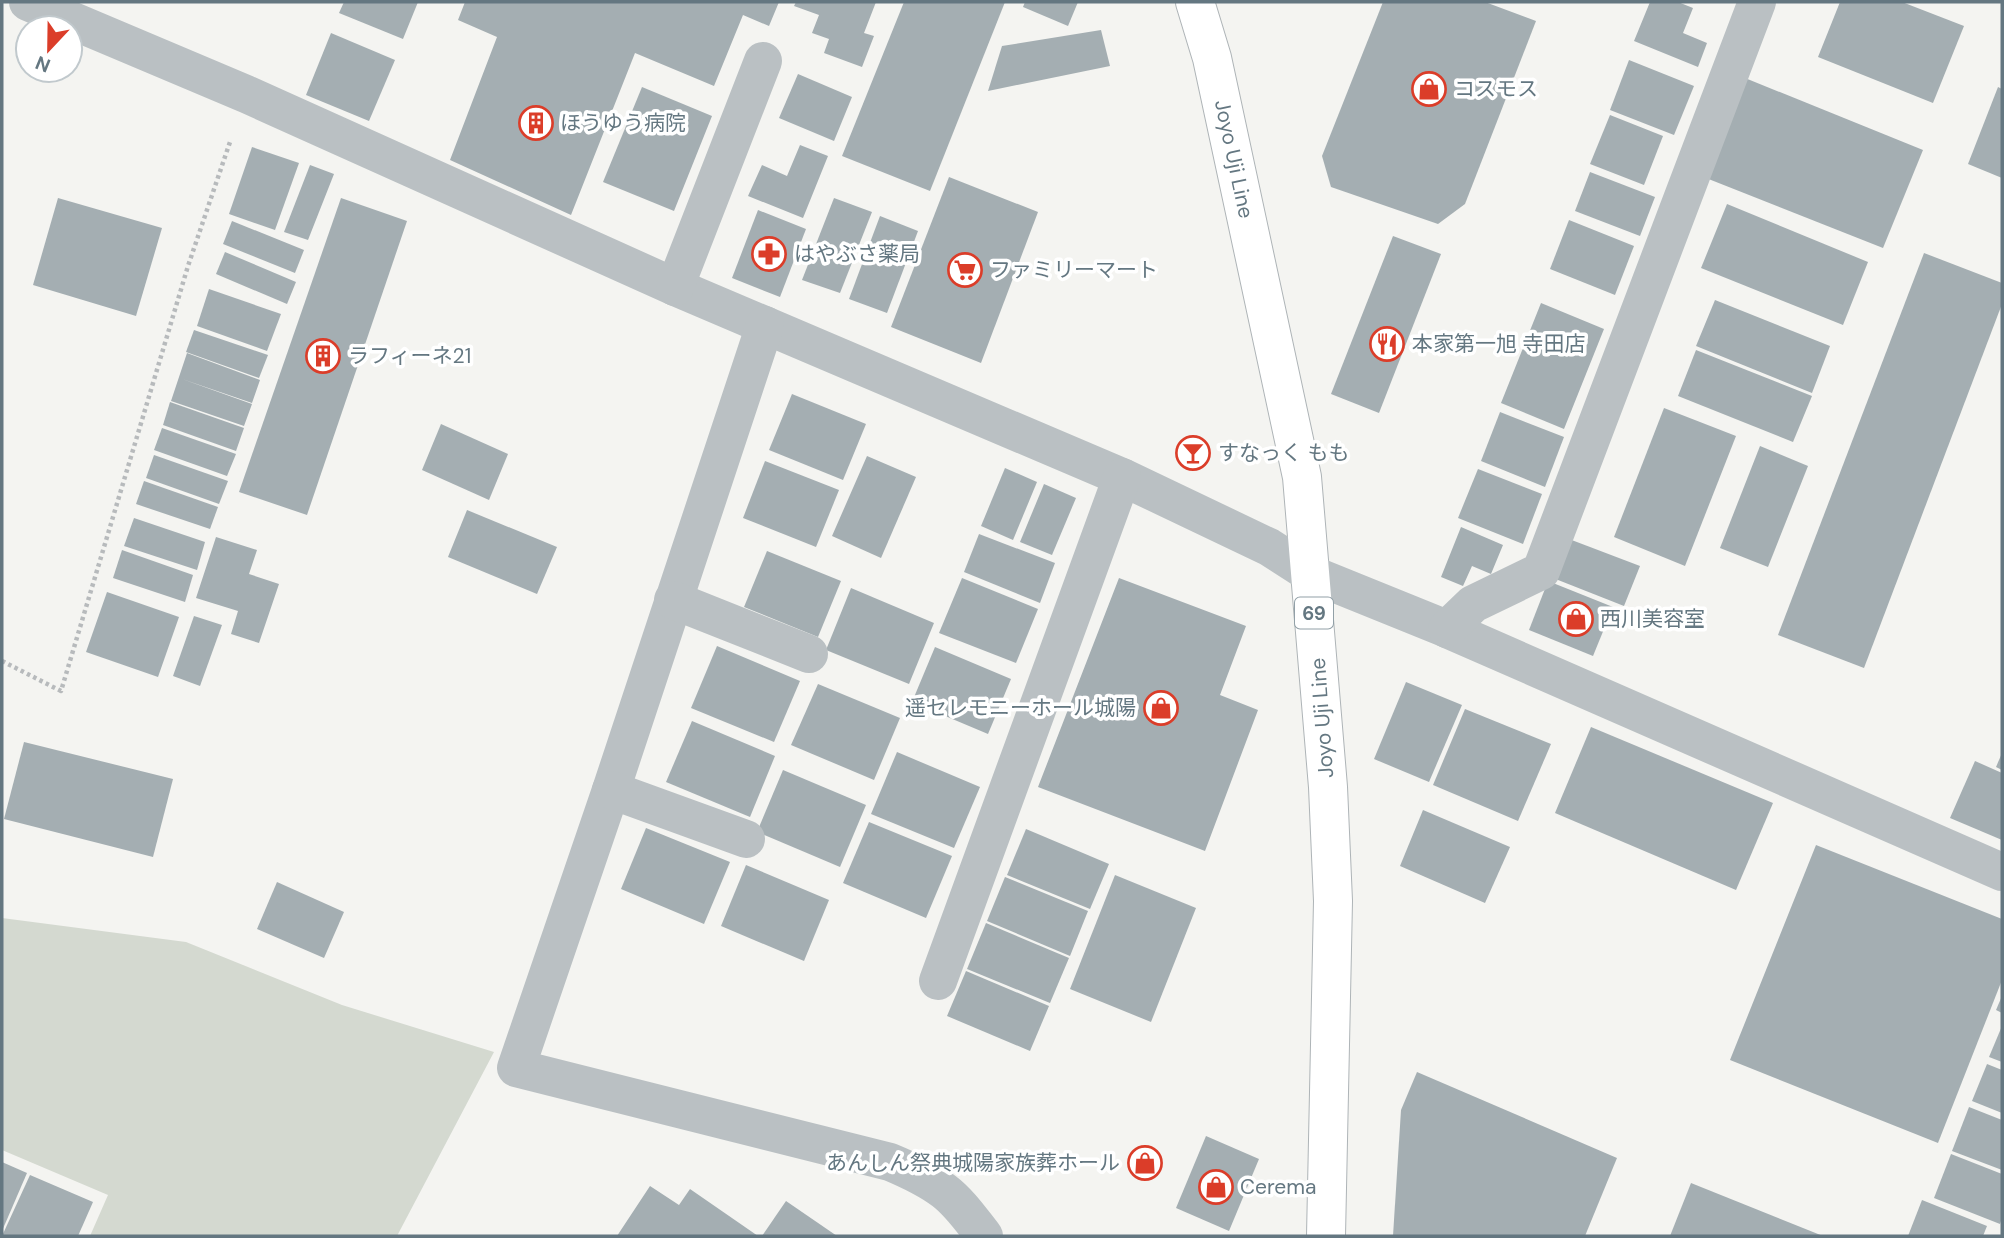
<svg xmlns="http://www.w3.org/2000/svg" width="2004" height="1238" font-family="'DM Sans','Noto Sans JP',sans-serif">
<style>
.green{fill:#d4d9d0}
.building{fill:#a4aeb2}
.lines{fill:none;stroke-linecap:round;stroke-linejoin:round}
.major-casing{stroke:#aeb4b7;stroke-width:40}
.path{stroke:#b7babc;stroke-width:4.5;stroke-dasharray:3.5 3.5;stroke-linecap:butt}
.minor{stroke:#bac0c3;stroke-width:38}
.major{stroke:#fff;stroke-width:38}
.labels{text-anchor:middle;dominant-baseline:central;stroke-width:7;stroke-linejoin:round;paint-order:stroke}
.shield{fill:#fff;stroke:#92a0a7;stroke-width:2}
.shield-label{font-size:19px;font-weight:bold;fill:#647781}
.poi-label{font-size:21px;fill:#647781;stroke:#fff;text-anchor:start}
.street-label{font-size:21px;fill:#647781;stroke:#fff}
</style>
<rect width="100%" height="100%" fill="#f4f4f1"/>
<polygon class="green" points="2,918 186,942 342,1005 494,1052 397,1236 90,1236 108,1195 2,1150"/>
<g class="building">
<polygon points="344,2 418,2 403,39 339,13"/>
<polygon points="465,2 779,2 769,26 743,15 714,86 635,53 571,215 450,160 497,37 458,20"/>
<polygon points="796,2 876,2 864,33 874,36 862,67 824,53 829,39 812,33 819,15 794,6"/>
<polygon points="904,2 1005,2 930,191 842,156"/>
<polygon points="1025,2 1078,2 1068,26 1023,7"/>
<polygon points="1383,2 1485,2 1536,21 1465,204 1438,224 1331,187 1322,156"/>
<polygon points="1650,2 1678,2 1693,8 1683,33 1707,43 1698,67 1634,41"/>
<polygon points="1840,2 1902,2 1964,26 1933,103 1818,57"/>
<polygon points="1101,30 1110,66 988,91 1002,46"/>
<polygon points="331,33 395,60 369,121 306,95"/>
<polygon points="1629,60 1694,86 1674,135 1610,110"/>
<polygon points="798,74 852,97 834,141 779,118"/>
<polygon points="1745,78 1923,150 1883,248 1706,178"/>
<polygon points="642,87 712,116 674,211 603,182"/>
<polygon points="1998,87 2002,89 2002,178 1968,164"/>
<polygon points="1610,115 1663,136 1644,185 1590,164"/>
<polygon points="800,145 828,156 803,218 748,196 762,165 787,176"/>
<polygon points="252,147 299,163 275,230 229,214"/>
<polygon points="310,165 334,174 308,240 284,232"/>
<polygon points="1590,172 1655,197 1640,236 1575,211"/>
<polygon points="949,177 1038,212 981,363 891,327"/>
<polygon points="58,198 162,228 136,316 33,285"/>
<polygon points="341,198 407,221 307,515 239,492"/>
<polygon points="834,198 872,212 840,293 802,280"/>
<polygon points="1727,204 1868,262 1843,325 1701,268"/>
<polygon points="758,210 806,229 780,297 732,278"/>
<polygon points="880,216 918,231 887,313 849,299"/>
<polygon points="1569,220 1634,246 1615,295 1550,269"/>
<polygon points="232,221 304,250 295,273 223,244"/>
<polygon points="1393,236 1441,254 1379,413 1331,394"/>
<polygon points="225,252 296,282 287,304 216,274"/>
<polygon points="1924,253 2002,283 2002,304 1864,668 1778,635"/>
<polygon points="209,289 281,314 267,351 197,326"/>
<polygon points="1715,300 1830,346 1812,393 1696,346"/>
<polygon points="1541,303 1604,329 1564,429 1501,403"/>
<polygon points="194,330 268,355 259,378 186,352"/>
<polygon points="1696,350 1812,396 1793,442 1678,396"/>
<polygon points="187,353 260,380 252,403 182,379 252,404 244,426 171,401"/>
<polygon points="792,394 866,424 843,480 769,450"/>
<polygon points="170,402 244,428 236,451 163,425"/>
<polygon points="1664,408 1736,436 1685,566 1614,537"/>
<polygon points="1500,412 1564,437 1545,487 1481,461"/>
<polygon points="441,424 508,454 489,500 422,470"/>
<polygon points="162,428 236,454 227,476 154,450"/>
<polygon points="1760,446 1808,466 1768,567 1720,548"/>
<polygon points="154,455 228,481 219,504 146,478"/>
<polygon points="867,456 916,477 881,558 832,536"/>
<polygon points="765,461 839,490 816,547 743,518"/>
<polygon points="1005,468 1037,482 1013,540 981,526"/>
<polygon points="1478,469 1542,494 1523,544 1458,518"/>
<polygon points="144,481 218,507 210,529 136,504"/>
<polygon points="1044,484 1076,498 1052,555 1020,542"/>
<polygon points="467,510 557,547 537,594 448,557"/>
<polygon points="134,518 205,542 197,570 124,546"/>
<polygon points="1461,527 1503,545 1491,574 1472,566 1463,586 1441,577"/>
<polygon points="979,534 1055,563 1040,603 964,572"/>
<polygon points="216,537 257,550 249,574 279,584 259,643 231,634 238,611 196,598"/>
<polygon points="1569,539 1640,566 1624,606 1553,578"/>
<polygon points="122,550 193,575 185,602 113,578"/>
<polygon points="767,551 841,581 818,637 744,607"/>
<polygon points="962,578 1038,609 1016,663 939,633"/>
<polygon points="1119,578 1246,626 1220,695 1258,710 1205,851 1038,787"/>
<polygon points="1548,581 1613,607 1593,656 1529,630"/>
<polygon points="851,588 934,623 909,684 826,650"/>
<polygon points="107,592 179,617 158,677 86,652"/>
<polygon points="194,616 222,625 200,686 173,676"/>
<polygon points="717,646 800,681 774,742 691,708"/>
<polygon points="935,647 1011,679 988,734 912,702"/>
<polygon points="1406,682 1462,705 1429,782 1374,759"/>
<polygon points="818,684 900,718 874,780 791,745"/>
<polygon points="1465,709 1551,744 1518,821 1433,785"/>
<polygon points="692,721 775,756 750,817 666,782"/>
<polygon points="1591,727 1773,803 1736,890 1555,813"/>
<polygon points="24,742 173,779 153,857 4,819"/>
<polygon points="897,752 980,787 954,848 871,814"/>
<polygon points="2002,753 2002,770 1996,767"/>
<polygon points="1975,761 2002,773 2002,840 1950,818"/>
<polygon points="783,770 866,805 840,867 757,832"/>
<polygon points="1423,810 1510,847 1485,903 1400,866"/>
<polygon points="869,822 952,856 926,918 843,883"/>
<polygon points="646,828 730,862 704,924 621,889"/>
<polygon points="1026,829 1109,864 1090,909 1007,875"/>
<polygon points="1816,845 2002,919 2002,980 1938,1143 1730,1060"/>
<polygon points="746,865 829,900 804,961 721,926"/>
<polygon points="1115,875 1196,908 1151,1022 1070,989"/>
<polygon points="1005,877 1088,911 1070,956 987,921"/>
<polygon points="277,882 344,912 324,958 257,929"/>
<polygon points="986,923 1069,958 1050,1003 967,969"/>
<polygon points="966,971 1049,1006 1030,1051 947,1016"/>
<polygon points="2002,996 2002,1013 1996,1010"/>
<polygon points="2002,1026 2002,1062 1989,1057"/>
<polygon points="1987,1064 2002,1070 2002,1113 1972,1101"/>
<polygon points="1417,1072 1617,1158 1585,1236 1393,1236 1401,1110"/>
<polygon points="1969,1107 2002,1120 2002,1170 1952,1151"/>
<polygon points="1206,1136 1259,1159 1229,1231 1176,1208"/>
<polygon points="1951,1154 2002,1174 2002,1218 2000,1224 1934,1198"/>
<polygon points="2,1162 27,1173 2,1231"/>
<polygon points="30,1175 93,1202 78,1236 2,1236"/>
<polygon points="1691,1183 1823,1236 1670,1236"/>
<polygon points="650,1186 679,1205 690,1189 758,1236 617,1236"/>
<polygon points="1922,1200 1987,1226 1983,1236 1908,1236"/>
<polygon points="786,1201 837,1236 762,1236"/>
</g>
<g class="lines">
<g class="major-casing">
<polyline id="major" points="1195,2 1212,58 1302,477 1328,787 1333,901 1326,1236"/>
</g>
<polyline class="path" points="2,661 61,691 188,266 231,139"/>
<g class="minor">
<polyline points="28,2 246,94 675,287 1122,477 1269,547 1311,574 1447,629 2002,872"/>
<polyline points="675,287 763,61"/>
<path d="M765,325L611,790L516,1068L890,1162C909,1170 927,1178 944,1191C960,1203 972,1221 984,1236"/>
<polyline points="673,600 809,654"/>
<polyline points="1447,629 1473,604 1541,571 1757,2"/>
<polyline points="611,790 746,839"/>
<polyline points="938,981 1122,477"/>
</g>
<use href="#major" class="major"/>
</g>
<defs>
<g id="shop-ring" transform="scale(1.75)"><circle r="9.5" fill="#fff" stroke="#db3d29" stroke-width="1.5"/><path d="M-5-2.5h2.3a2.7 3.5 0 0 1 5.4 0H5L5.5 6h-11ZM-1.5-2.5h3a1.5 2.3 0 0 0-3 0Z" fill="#db3d29"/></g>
<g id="building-ring" transform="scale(1.75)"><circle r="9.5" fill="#fff" stroke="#db3d29" stroke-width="1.5"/><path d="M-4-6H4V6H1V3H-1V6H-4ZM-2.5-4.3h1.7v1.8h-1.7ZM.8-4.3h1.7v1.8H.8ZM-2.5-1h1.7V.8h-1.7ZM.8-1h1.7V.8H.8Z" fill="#db3d29"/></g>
<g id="pharmacy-ring" transform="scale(1.75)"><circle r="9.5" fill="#fff" stroke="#db3d29" stroke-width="1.5"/><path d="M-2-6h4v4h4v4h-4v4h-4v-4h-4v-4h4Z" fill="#db3d29"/></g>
<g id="supermarket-ring" transform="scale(1.75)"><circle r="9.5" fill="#fff" stroke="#db3d29" stroke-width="1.5"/><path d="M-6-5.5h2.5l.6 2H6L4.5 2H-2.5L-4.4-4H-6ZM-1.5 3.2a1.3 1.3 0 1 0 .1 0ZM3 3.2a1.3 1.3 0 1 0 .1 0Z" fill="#db3d29"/></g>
<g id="restaurant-ring" transform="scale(1.75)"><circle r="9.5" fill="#fff" stroke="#db3d29" stroke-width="1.5"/><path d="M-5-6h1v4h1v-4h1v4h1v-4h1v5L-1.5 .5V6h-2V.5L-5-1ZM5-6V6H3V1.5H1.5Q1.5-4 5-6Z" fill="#db3d29"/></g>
<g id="bar-ring" transform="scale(1.75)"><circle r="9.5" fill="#fff" stroke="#db3d29" stroke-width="1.5"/><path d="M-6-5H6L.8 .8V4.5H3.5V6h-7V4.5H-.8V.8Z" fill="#db3d29"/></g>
</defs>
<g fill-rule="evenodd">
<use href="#shop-ring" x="1429" y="89"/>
<use href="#building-ring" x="536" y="123"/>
<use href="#pharmacy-ring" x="769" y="254"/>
<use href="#supermarket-ring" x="965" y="270"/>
<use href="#restaurant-ring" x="1387" y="344"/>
<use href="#building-ring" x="323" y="356"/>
<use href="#bar-ring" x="1193" y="453"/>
<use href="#shop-ring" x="1576" y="619"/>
<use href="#shop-ring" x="1161" y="708"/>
<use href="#shop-ring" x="1145" y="1163"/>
<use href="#shop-ring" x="1216" y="1187"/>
</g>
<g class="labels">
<rect class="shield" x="1295" y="597.5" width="38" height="31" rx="5"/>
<g class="shield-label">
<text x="1314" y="613">69</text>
</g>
<g class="poi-label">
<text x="1454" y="89">コスモス</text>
<text x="560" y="123">ほうゆう病院</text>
<text x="794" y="254">はやぶさ薬局</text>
<text x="990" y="270">ファミリーマート</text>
<text x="1412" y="344">本家第一旭 寺田店</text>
<text x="348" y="356">ラフィーネ21</text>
<text x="1218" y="453">すなっく もも</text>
<text x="1600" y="619">西川美容室</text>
<text x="1136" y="708" text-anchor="end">遥セレモニーホール城陽</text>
<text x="1120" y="1163" text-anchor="end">あんしん祭典城陽家族葬ホール</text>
<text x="1240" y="1187">Cerema</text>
</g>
<g class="street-label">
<text transform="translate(1234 159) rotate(78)">Joyo Uji Line</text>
<text transform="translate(1322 718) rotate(-94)">Joyo Uji Line</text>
</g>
</g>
<rect width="2004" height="1238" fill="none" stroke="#647781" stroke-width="7"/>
<g transform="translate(49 49) rotate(202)"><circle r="33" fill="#ffffff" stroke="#c1c9cd" stroke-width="2"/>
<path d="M0-5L12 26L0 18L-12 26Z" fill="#db3d29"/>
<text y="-10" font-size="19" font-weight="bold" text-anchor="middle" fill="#647781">N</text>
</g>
</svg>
